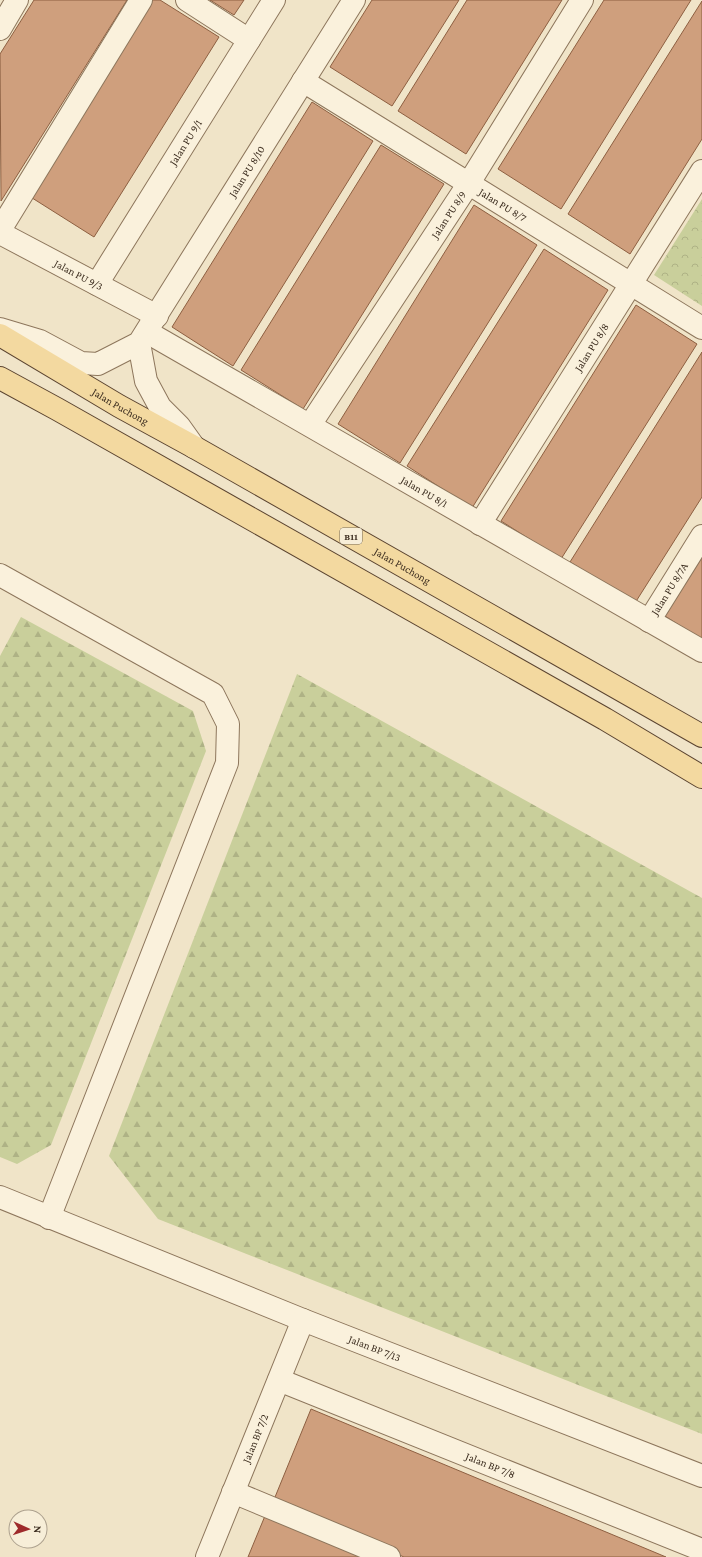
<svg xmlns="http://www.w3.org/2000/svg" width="702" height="1557" font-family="'Crimson Pro',serif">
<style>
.forest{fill:url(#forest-firs)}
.park{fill:url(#park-crowns)}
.building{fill:#cf9f7d;stroke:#8d5f41}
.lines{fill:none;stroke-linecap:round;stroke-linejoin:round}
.minor-casing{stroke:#8d765c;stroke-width:24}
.major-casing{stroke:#5b4430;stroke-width:24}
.minor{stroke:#faf1dc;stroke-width:22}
.major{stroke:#f3d9a0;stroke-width:22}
.labels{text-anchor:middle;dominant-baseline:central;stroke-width:4;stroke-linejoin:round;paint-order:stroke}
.shield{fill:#f7eed8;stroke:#756857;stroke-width:1}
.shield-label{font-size:10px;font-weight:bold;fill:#3d2e20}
.street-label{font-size:11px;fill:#3d2e20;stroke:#f7eed8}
</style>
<defs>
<pattern id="forest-firs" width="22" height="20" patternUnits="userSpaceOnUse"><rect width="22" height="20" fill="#c9cf9b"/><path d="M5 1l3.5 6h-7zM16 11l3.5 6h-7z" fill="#aeb285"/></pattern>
<pattern id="park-crowns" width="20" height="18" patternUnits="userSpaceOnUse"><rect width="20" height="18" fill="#c9cf9b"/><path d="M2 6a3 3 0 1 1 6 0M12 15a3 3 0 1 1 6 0" fill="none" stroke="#aeb285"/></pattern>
</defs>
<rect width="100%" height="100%" fill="#f0e4c8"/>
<g class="forest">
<polygon points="21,617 193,711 206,751 51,1145 17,1164 0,1157 0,656"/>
<polygon points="297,674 702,898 702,1434 158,1219 109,1156"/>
</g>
<polygon class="park" points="702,199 702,306 654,275"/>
<g class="building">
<polygon points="34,0 127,0 1,201 0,54"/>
<polygon points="152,0 160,0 219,37 94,237 29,196"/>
<polygon points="210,0 244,0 234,15"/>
<polygon points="372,0 459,0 392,106 330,67"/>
<polygon points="467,0 562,0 466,154 398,111"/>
<polygon points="604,0 691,0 561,209 498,169"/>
<polygon points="702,1 702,139 630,254 568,214"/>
<polygon points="312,102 373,141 233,366 172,327"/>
<polygon points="381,145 444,184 303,409 241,370"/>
<polygon points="474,205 537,245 400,463 338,424"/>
<polygon points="544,249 608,290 472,508 407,466"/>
<polygon points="636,305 697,344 561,559 501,521"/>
<polygon points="702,352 702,497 635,603 570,562"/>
<polygon points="702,557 702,640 665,616"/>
<polygon points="311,1409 666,1557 404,1557 273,1502"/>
<polygon points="267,1511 379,1557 248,1557"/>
</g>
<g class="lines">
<g class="minor-casing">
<g id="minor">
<polyline points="187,0 249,40"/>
<polyline points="0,29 17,0"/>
<path id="s1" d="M303,81L702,328"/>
<polyline points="0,230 141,0"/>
<path id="s2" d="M0,233L157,316"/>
<path id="s3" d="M97,284L274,0"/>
<path id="s4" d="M0,329L40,341L81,363L98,364L139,343L354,0"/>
<path id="s5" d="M147,332L702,651"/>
<polyline points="139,343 146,381 160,407 179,426 194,447"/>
<path id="s6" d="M310,425L469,183L582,0"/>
<path id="s7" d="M480,524L702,171"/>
<polyline points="0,575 213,694 228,724 227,763 49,1218"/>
<path id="s8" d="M649,621L702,536"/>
<path id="s9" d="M0,1197L303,1320L702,1476"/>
<path id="s10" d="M279,1380L702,1550"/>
<polyline points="233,1492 389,1557"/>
<path id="s11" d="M207,1557L303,1320"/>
</g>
</g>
<g class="major-casing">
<g id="major">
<path id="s12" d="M0,335L119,406L194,447L702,736"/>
<polyline points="0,378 57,409 605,719 702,777"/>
</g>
</g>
<use href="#minor" class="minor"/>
<use href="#major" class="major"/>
</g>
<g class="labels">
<rect class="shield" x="340" y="528" width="22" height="16" rx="3"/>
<g class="shield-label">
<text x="351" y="536">B11</text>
</g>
<g class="street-label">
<text stroke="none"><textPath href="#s3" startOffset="167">Jalan PU 9/1</textPath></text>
<text stroke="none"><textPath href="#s4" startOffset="354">Jalan PU 8/10</textPath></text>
<text stroke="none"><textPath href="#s1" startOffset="235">Jalan PU 8/7</textPath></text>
<text stroke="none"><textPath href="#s6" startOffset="252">Jalan PU 8/9</textPath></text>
<text stroke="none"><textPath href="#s2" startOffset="89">Jalan PU 9/3</textPath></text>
<text stroke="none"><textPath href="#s7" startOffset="209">Jalan PU 8/8</textPath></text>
<text stroke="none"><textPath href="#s12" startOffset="140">Jalan Puchong</textPath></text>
<text stroke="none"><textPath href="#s5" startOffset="320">Jalan PU 8/1</textPath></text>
<text stroke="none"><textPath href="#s12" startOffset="464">Jalan Puchong</textPath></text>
<text stroke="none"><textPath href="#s8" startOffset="38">Jalan PU 8/7A</textPath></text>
<text stroke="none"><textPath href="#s9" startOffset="404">Jalan BP 7/13</textPath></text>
<text stroke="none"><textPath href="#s11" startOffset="128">Jalan BP 7/2</textPath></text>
<text stroke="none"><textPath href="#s10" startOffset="228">Jalan BP 7/8</textPath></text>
</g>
</g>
<g transform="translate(28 1529) rotate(93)"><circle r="19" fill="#f7eed8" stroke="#ada18e"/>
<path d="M0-3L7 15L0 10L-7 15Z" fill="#9e2a2b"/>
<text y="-6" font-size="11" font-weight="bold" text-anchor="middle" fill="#3d2e20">N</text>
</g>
</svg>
